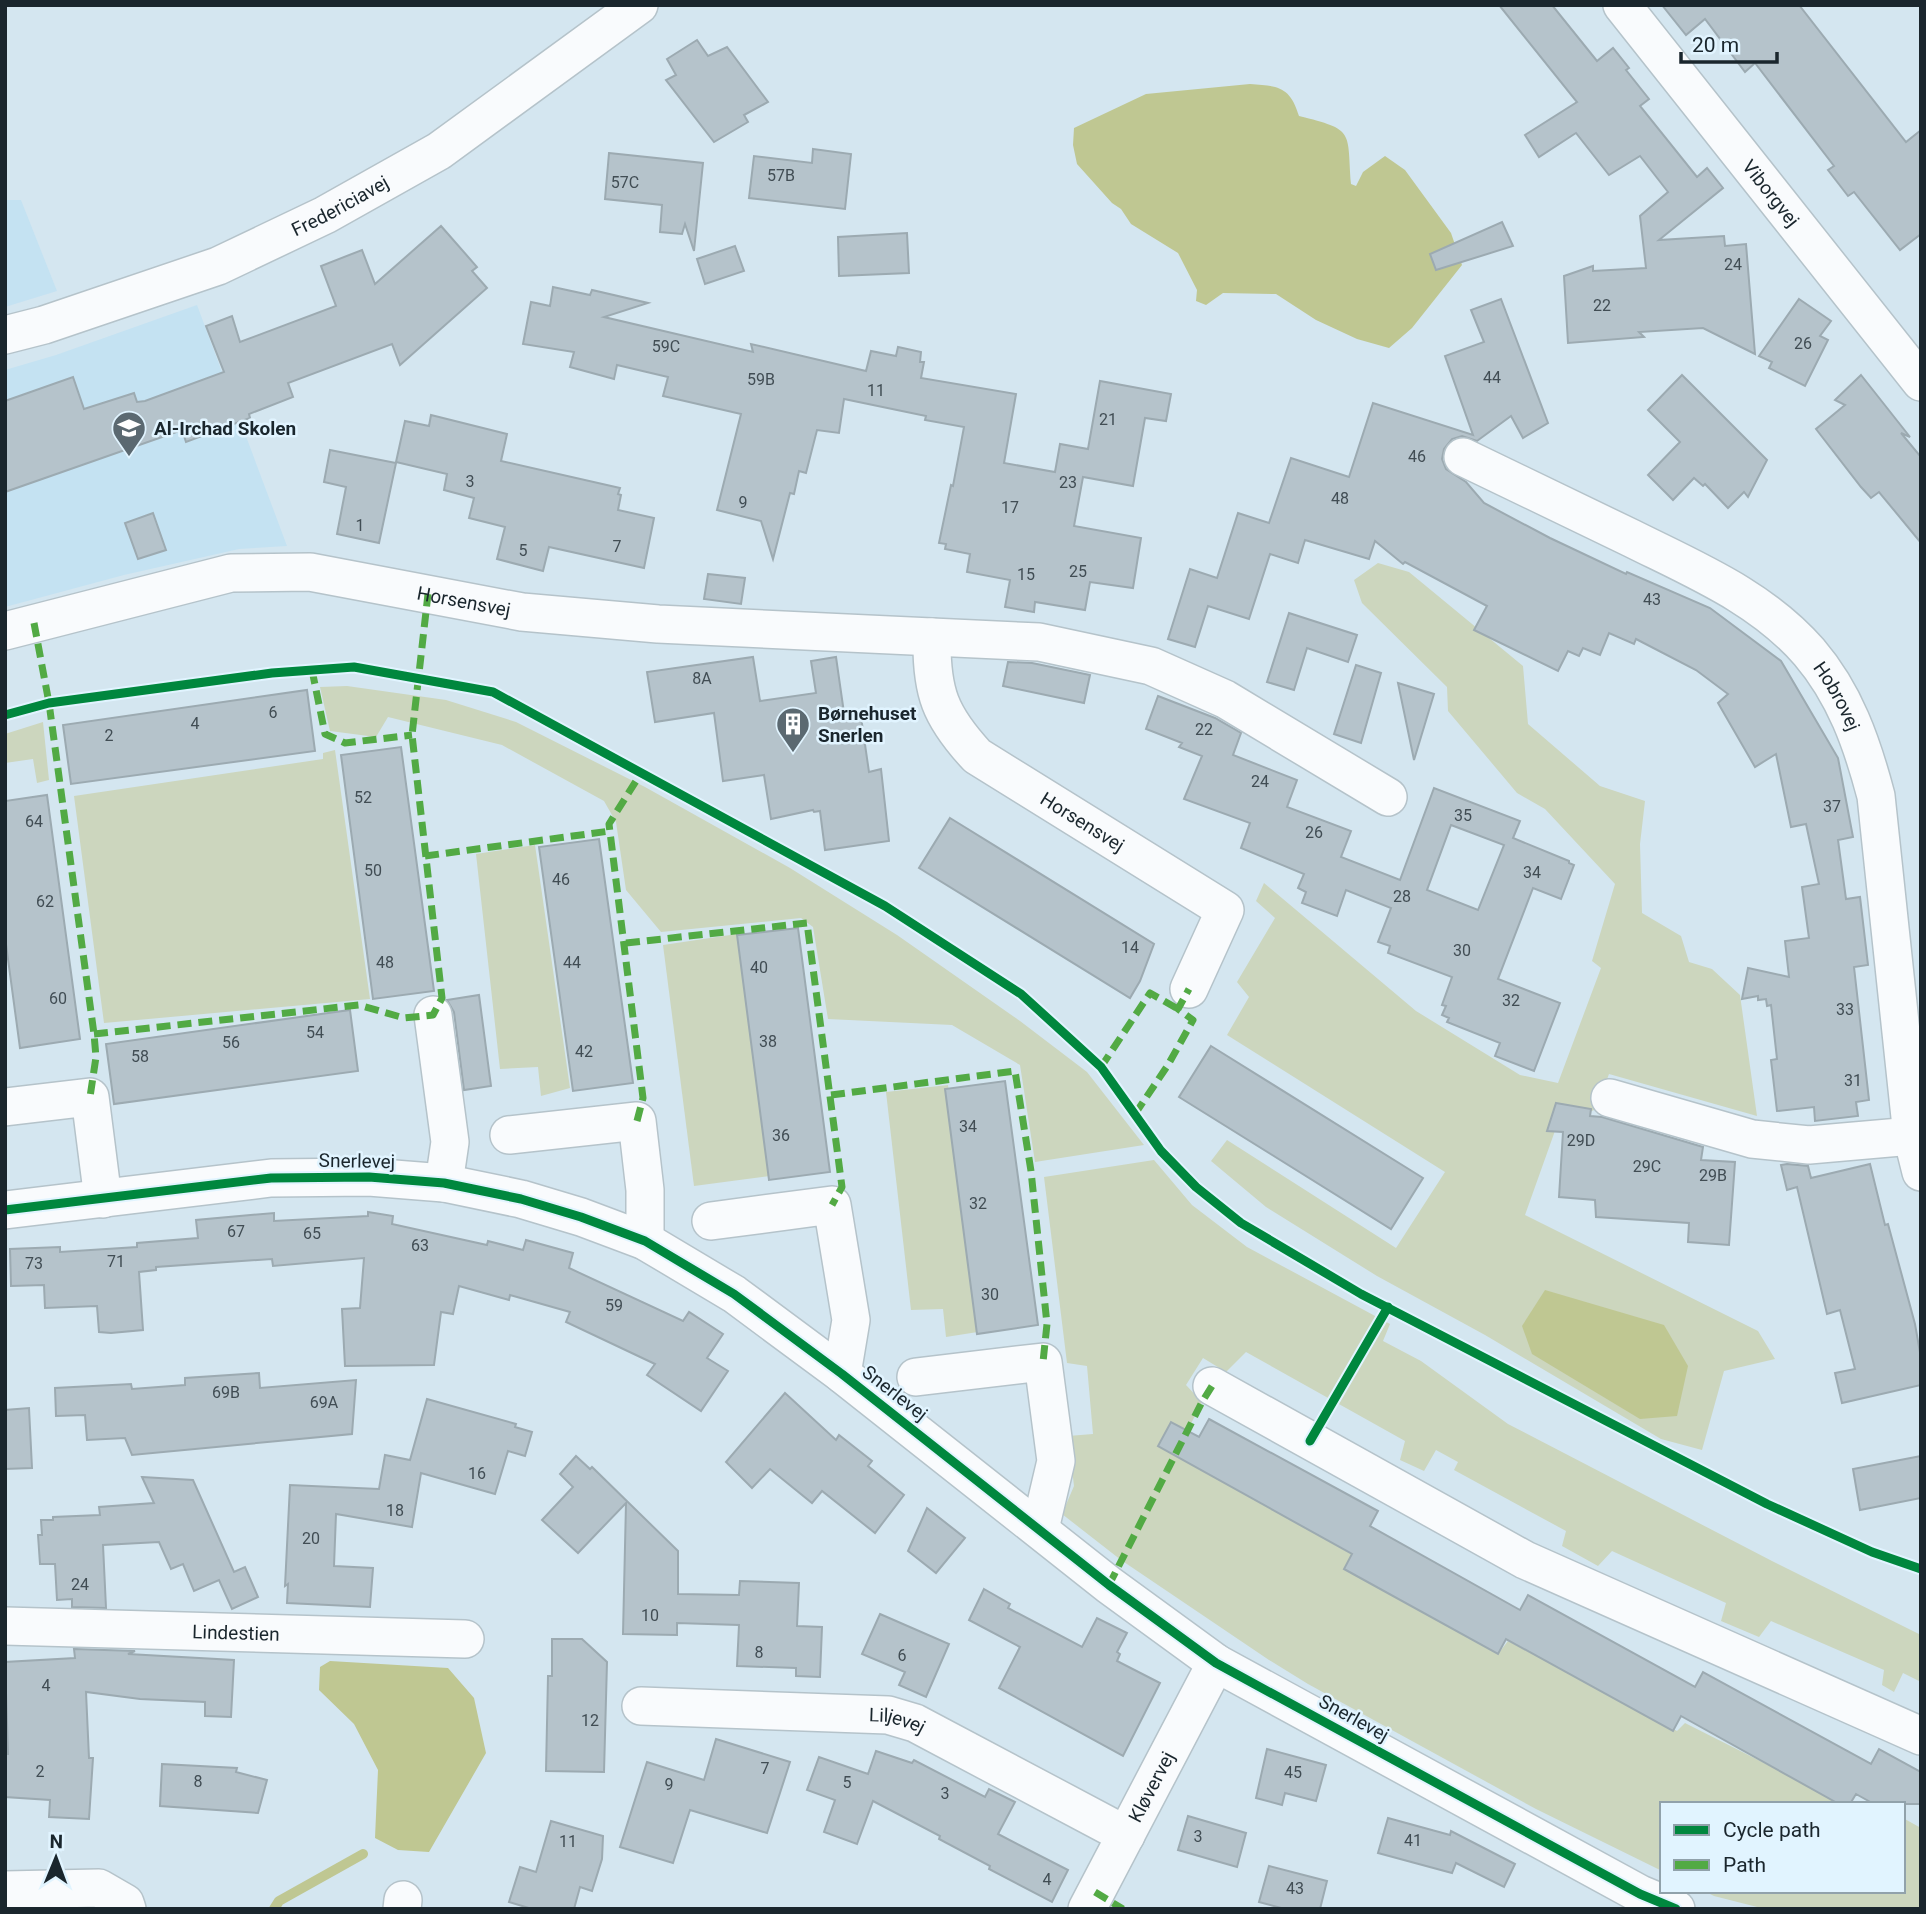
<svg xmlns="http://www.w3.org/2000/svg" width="1926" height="1914" font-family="Roboto,sans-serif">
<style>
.built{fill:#c4e2f2}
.green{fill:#ccd6be}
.water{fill:#bfc792}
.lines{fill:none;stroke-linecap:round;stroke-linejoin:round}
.stream{stroke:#bfc792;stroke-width:10}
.building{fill:#b5c3cb;stroke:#9caab1;stroke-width:2;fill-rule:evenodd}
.minor-casing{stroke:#b5c3ca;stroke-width:40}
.minor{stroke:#f9fbfd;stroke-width:37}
.quiet{stroke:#52aa44;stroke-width:7;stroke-dasharray:14 7;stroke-linecap:butt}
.cycleway-casing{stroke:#e1f4ff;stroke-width:13}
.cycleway{stroke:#00873e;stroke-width:9}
.labels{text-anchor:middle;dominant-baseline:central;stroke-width:5;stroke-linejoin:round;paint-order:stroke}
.number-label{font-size:16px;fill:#414d54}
.street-label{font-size:19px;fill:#1a262d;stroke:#e1f4ff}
.poi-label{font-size:19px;font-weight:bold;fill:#1a262d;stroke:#e1f4ff;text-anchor:start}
</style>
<rect width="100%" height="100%" fill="#d4e6f0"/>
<g class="built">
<polygon points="5,200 21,200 57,291 5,307"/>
<polygon points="197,305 287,546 239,549 124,575 5,607 5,370 56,355"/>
</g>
<g class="green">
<polygon points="1378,563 1409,572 1523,666 1528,724 1600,786 1645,801 1640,844 1642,913 1681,936 1689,962 1712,969 1740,995 1757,1116 1609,1074 1596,1109 1556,1128 1525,1215 1758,1331 1775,1359 1724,1371 1702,1450 1661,1439 1485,1335 1377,1276 1266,1207 1211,1161 1227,1140 1396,1248 1445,1172 1227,1035 1249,997 1237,982 1275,918 1256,901 1264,883 1416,1011 1520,1075 1558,1083 1601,968 1592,961 1615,884 1545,809 1517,793 1448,711 1447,687 1362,603 1354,580"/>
<polygon points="347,686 446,700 516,722 645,787 790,868 897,935 1020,1021 1087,1072 1144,1145 1035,1162 1020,1065 952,1025 828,1019 813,927 801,918 661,932 626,890 616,822 604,801 502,745 388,717 376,737 330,731 320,687"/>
<polygon points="43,722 49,780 37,783 33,759 5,763 5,734"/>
<polygon points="335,750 370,999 104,1023 74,796 323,759 323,753"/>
<polygon points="535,845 570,1088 541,1096 538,1067 500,1069 476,854"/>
<polygon points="737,934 770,1176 694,1186 663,945"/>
<polygon points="948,1085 984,1331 946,1337 943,1309 911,1310 886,1092"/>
<polygon points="1154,1160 1192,1205 1247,1247 1390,1324 1383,1341 1421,1361 1508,1424 1772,1561 1921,1635 1921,1682 1903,1673 1894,1692 1882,1685 1884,1670 1771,1621 1759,1637 1721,1621 1726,1603 1612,1551 1598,1566 1562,1546 1566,1531 1454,1470 1458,1462 1436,1450 1424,1471 1400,1460 1405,1441 1246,1352 1226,1372 1203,1358 1186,1385 1202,1402 1175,1455 1353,1555 1498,1654 1508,1641 1677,1731 1685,1723 1845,1804 1662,1804 1662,1871 1536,1809 1308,1684 1269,1660 1121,1560 1062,1514 1074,1486 1068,1436 1093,1434 1087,1366 1067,1363 1044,1177"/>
<polygon points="1903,1818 1921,1828 1921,1909 1765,1909 1714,1896 1704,1891 1903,1891"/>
</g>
<g class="water">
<path d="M1250,84C1278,86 1290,86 1299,116C1355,130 1347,130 1351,184L1356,186L1363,172L1385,156L1405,170L1451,233L1462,265L1412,328L1389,348L1357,339L1316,320L1276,294L1223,293L1206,305L1196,301L1197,290L1178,253L1131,224L1121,209L1112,203L1077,164L1073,145L1074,128L1146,94Z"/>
<polygon points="1545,1290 1664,1325 1688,1366 1677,1416 1640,1419 1532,1354 1522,1326"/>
<polygon points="330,1661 448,1668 474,1698 486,1753 429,1852 398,1850 375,1838 378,1770 354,1724 319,1690 320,1667"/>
</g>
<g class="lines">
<polyline class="stream" points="274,1909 279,1901 363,1854"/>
</g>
<g class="building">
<polygon points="1499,5 1552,5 1597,61 1613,48 1629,68 1626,70 1649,99 1640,106 1697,177 1707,168 1723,188 1659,240 1724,236 1725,246 1746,244 1755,354 1703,328 1639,332 1644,337 1568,343 1564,276 1593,266 1593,271 1646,268 1640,216 1668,192 1640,156 1609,175 1576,133 1539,157 1525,135 1577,102"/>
<polygon points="1662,5 1799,5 1906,142 1921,130 1921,234 1900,250 1854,192 1848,196 1828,170 1834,166 1755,63 1745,72 1705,19 1686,35"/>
<polygon points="697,40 708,56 727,47 768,102 744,115 748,122 714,142 666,80 676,75 667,59"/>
<polygon points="813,149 851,154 845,209 749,198 754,156 812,163"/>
<polygon points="609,153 703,163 694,251 685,224 682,234 660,232 662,205 605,199"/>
<polygon points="1502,222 1513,246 1436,270 1430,254"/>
<polygon points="441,226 477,267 472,271 487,288 400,365 392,344 288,383 293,397 249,414 250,418 186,442 182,430 5,492 5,401 73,377 84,409 134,393 137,402 145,401 224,372 206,326 232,316 240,342 336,306 321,266 362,250 375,284"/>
<polygon points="907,233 909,273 839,276 838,237"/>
<polygon points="735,246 744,271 705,284 697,259"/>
<polygon points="553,287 590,295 592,290 648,303 604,317 753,352 751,344 866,371 871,351 896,356 898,347 921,352 920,362 924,362 921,378 1016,394 1004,463 1055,472 1060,444 1088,449 1100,381 1171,394 1166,421 1145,418 1133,486 1083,477 1074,526 1141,538 1133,588 1090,582 1085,610 1035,602 1034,612 1005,607 1010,580 967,572 970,554 945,549 946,544 939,543 951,485 953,486 964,427 925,420 926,416 844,399 839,433 817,430 806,473 799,471 794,494 790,493 773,559 761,521 717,510 741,414 663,396 668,377 617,365 614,379 570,367 574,352 523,344 531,302 550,306"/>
<polygon points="1501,299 1548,423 1523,438 1511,416 1477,441 1462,436 1452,439 1444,449 1442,459 1446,469 1466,482 1484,503 1550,538 1626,574 1627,572 1710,608 1781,661 1838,758 1853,837 1838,840 1846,899 1860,897 1868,965 1854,967 1869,1100 1856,1102 1858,1116 1815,1121 1814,1107 1777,1111 1771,1060 1777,1059 1771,1005 1767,1006 1766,999 1758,1000 1758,996 1742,999 1748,968 1789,977 1785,941 1809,938 1802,887 1819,884 1806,824 1791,827 1776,754 1755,767 1718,703 1728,694 1696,670 1636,639 1634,644 1609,633 1600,655 1583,648 1579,656 1568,651 1558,671 1474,630 1487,606 1405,562 1403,564 1375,541 1369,559 1305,540 1298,563 1270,554 1249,619 1208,606 1195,647 1168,639 1190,569 1217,578 1238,513 1269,523 1291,458 1349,477 1373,403 1473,435 1445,356 1484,342 1471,310"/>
<polygon points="1799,299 1831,321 1820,336 1828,340 1805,386 1769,368 1772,362 1759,356"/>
<polygon points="1682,375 1767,460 1748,497 1744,492 1728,508 1705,484 1703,486 1694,478 1673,500 1648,475 1680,442 1648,410"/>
<polygon points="1861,375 1910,437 1901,433 1921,457 1921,543 1879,492 1871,498 1861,487 1816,429 1845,405 1835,400"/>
<polygon points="431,415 507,434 501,461 620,488 618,494 621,495 618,510 654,518 644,568 549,547 543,571 497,559 505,527 469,518 474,498 444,490 447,474 396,462 405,421 429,426"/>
<polygon points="330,450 396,463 379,543 337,534 346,487 324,482"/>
<polygon points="153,513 166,550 138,559 125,523"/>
<polygon points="708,574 745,578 741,604 704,599"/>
<polygon points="1289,613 1357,635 1348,662 1307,648 1294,690 1267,682"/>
<polygon points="753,657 760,701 816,693 811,661 836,657 845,720 861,717 869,772 881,769 889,841 825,850 820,811 814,812 813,810 771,819 764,775 723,781 714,713 655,722 647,672"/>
<polygon points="1008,662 1032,663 1090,675 1084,703 1003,686"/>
<polygon points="1356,665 1381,673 1361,743 1334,734"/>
<polygon points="1398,683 1434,694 1414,760"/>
<polygon points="307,690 315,751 71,784 63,725"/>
<path d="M1158,696L1215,718L1241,733L1233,755L1297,780L1287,807L1351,831L1341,857L1400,880L1434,788L1520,821L1513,838L1569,861V863L1574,865L1561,899L1533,888L1498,979L1560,1003L1534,1071L1495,1056L1500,1043L1447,1022L1449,1018L1442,1015L1446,1006L1442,1005L1452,977L1388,953L1390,946L1378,942L1391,908L1346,890L1337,916L1302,903L1306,892L1298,888L1304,874L1241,848L1250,823L1184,799L1202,756L1179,747L1182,743L1146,729ZM1451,825L1504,845L1478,910L1427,890Z"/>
<polygon points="401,747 434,991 373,999 341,755"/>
<polygon points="47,795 80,1039 20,1048 5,937 5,801"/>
<polygon points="950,818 1154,944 1140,981 1130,998 919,868"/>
<polygon points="599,839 633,1083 573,1091 539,847"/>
<polygon points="798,928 830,1172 769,1180 737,935"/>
<polygon points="479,995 491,1086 464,1090 454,1012 447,1000"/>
<polygon points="350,1010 358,1071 114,1104 106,1044"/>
<polygon points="1211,1046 1423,1178 1391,1229 1179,1097"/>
<polygon points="1005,1081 1038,1325 977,1334 945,1089"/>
<polygon points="1556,1103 1591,1109 1590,1116 1602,1117 1703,1147 1701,1160 1735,1162 1729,1245 1688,1242 1689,1223 1596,1217 1595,1200 1559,1197 1563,1132 1547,1131"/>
<polygon points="1787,1164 1808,1166 1811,1178 1870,1164 1885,1225 1888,1224 1915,1324 1921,1358 1921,1385 1842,1403 1835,1373 1855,1369 1840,1310 1827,1314 1797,1187 1787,1190 1781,1165"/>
<polygon points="368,1212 393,1216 392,1224 487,1245 488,1241 523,1250 526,1240 573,1253 569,1268 683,1321 689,1312 723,1334 707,1358 728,1371 701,1411 647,1375 655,1364 566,1322 570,1312 510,1295 509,1300 459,1286 453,1314 441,1312 434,1365 345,1366 342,1309 360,1308 364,1258 273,1266 272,1259 156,1267 156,1270 139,1272 143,1330 111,1333 99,1332 97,1306 45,1308 44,1285 11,1286 10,1249 60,1247 60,1252 137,1247 137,1243 198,1238 196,1220 274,1213 274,1221 368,1216"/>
<polygon points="259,1373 260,1388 356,1380 352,1434 132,1455 125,1438 87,1440 85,1415 56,1416 55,1388 131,1384 132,1389 185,1385 185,1378"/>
<polygon points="785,1393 836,1440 839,1435 872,1461 868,1466 904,1495 875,1533 822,1491 812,1503 770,1469 752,1488 726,1462"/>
<polygon points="427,1399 516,1424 515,1427 532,1432 525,1456 508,1451 495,1494 421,1473 412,1527 336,1514 334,1566 373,1568 370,1607 287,1603 288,1584 285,1586 290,1485 379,1489 385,1455 410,1460"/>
<polygon points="29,1408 32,1468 5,1469 5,1410"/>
<polygon points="1209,1419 1378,1511 1370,1526 1520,1610 1528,1595 1695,1687 1703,1672 1871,1764 1879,1749 1921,1772 1921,1804 1874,1804 1856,1794 1850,1804 1839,1804 1681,1716 1673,1731 1506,1639 1498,1654 1344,1569 1352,1554 1158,1446 1171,1422 1199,1437"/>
<polygon points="576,1456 590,1469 592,1467 678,1551 678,1594 739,1595 740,1581 799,1583 797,1626 822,1627 820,1677 796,1676 796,1668 737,1666 739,1625 677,1623 677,1635 623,1634 626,1503 578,1553 542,1520 573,1487 560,1474"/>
<polygon points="1921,1456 1921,1498 1860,1510 1853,1469"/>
<polygon points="142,1477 193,1480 234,1572 245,1567 258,1597 232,1609 219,1580 194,1591 183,1564 171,1569 159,1542 103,1545 106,1608 72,1607 72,1599 57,1600 55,1564 40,1564 38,1535 42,1535 41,1520 53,1520 53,1517 100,1515 99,1507 154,1503"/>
<polygon points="927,1508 965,1538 936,1573 908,1551"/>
<polygon points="984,1589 1010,1604 1008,1608 1082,1647 1097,1618 1127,1633 1117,1652 1120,1654 1117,1661 1160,1683 1123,1756 999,1688 1020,1647 969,1620"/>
<polygon points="880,1614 949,1644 926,1697 899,1685 905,1672 862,1654"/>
<polygon points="552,1639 582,1639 607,1662 604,1772 546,1771 548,1676 552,1676"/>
<polygon points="74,1649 135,1651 128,1654 234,1660 231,1717 205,1716 205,1702 140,1699 86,1692 89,1758 93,1758 89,1819 49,1817 50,1800 5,1797 5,1754 8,1754 5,1662 75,1658"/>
<polygon points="716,1739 790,1762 767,1833 690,1810 673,1863 620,1847 647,1762 704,1780"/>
<polygon points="1267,1749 1326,1765 1316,1801 1285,1793 1282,1805 1256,1798"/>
<polygon points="876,1751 912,1763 914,1760 985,1797 989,1789 1015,1802 998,1834 1068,1870 1052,1902 989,1869 990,1866 939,1839 940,1836 873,1801 857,1844 824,1832 835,1800 807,1790 819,1757 868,1774"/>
<polygon points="162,1764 237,1768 236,1772 267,1780 258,1813 160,1806"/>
<polygon points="1188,1816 1246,1833 1237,1867 1178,1850"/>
<polygon points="1388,1818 1450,1835 1451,1831 1515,1864 1504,1887 1456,1863 1452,1873 1378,1853"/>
<polygon points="551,1821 603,1836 602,1859 592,1891 580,1887 574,1909 532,1909 509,1902 520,1867 536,1872"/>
<polygon points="1269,1866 1327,1881 1320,1909 1285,1909 1259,1902"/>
</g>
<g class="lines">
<g class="minor-casing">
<g id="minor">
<path id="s1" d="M1622,5L1921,382"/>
<path id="s2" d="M5,335L44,325L218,266L325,215L439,151L639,5"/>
<path id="s3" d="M1463,457C1519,484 1575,511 1631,538C1695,570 1761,597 1809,652C1845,694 1862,743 1876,796L1912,1136L1921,1172"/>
<path id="s4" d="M5,631L231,573L310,572L522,612L658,624L1039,642L1151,666L1225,699L1388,797"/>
<path id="s5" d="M932,637C931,692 940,716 977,756L1225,910L1189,989"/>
<polyline points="433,1015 450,1142 444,1183"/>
<polyline points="1610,1098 1752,1139 1809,1145 1912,1136"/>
<polyline points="5,1107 90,1097 103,1199"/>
<polyline points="509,1135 637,1121 645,1190 645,1241"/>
<polyline points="5,1210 271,1178 369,1177 444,1183 521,1199 581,1217 645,1241 734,1294 842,1374 1109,1585 1216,1663 1640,1894 1676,1909"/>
<polyline points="711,1221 832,1205 851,1320 842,1374"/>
<polyline points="916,1377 1043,1362 1056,1461 1040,1529"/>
<polyline points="1212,1386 1525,1560 1921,1736"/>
<path id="s6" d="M5,1626L465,1639"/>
<path id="s7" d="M641,1706L888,1715L915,1723L1126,1835"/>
<polyline points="5,1890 99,1888 125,1903 127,1909"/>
<polyline points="402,1909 403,1900"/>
<path id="s8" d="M1087,1909L1216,1663"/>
</g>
</g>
<use href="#minor" class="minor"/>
<g class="quiet">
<polyline points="34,623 49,703 94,1034 96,1057 90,1097"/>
<polyline points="312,670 325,734 345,743 412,735"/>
<polyline points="425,856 610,831"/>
<polyline points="626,943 807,923 842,1187 832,1205"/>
<polyline points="94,1034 359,1005 404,1018 433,1015 442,998 412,735 428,594"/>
<polyline points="1101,1067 1150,993 1178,1009"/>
<polyline points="831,1095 1015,1071 1031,1171 1047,1324 1043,1362"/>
<polyline points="1135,1114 1168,1065 1193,1020 1178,1009 1189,989"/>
<polyline points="637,1121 643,1098 609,824 641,773"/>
<polyline points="1109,1585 1202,1402 1212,1386"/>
<polyline points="1095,1892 1123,1909"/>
</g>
<g class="cycleway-casing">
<g id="cycleway">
<polyline points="5,715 49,703 272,673 354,667 493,692 885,906 1021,994 1101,1067 1161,1151 1196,1187 1241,1223 1361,1294 1767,1504 1872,1552 1921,1569"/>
<polyline points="5,1210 271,1178 369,1177 444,1183 521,1199 581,1217 645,1241 734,1294 842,1374 1109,1585 1216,1663 1640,1894 1676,1909"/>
<polyline points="1310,1441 1388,1307"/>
</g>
</g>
<use href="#cycleway" class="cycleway"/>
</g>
<defs>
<g id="school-pin" transform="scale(1.75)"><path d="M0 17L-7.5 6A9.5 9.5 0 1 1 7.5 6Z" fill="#5b6971" stroke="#e1f4ff"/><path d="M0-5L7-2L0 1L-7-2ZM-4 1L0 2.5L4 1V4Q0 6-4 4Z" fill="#fff"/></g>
<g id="building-pin" transform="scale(1.75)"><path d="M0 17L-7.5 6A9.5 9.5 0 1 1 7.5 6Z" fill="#5b6971" stroke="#e1f4ff"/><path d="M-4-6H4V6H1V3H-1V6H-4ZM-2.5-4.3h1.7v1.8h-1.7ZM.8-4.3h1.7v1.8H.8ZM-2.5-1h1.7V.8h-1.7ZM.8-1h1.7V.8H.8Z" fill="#fff"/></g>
</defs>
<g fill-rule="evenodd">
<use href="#school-pin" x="129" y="428"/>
<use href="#building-pin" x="793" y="724"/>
</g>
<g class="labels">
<g class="number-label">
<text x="781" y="175">57B</text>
<text x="625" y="182">57C</text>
<text x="1733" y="264">24</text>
<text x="1602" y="305">22</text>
<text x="1803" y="343">26</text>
<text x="666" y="346">59C</text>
<text x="1492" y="377">44</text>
<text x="761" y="379">59B</text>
<text x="876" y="390">11</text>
<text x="1108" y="419">21</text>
<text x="1417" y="456">46</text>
<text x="470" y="481">3</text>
<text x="1068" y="482">23</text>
<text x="1340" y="498">48</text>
<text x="743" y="502">9</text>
<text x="1010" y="507">17</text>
<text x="360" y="525">1</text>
<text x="617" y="546">7</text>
<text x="523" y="550">5</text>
<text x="1078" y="571">25</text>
<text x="1026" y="574">15</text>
<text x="1652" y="599">43</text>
<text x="702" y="678">8A</text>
<text x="273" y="712">6</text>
<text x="195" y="723">4</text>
<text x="1204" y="729">22</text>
<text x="109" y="735">2</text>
<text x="1260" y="781">24</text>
<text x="363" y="797">52</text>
<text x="1832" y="806">37</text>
<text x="1463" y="815">35</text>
<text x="34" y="821">64</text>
<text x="1314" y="832">26</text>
<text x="373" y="870">50</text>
<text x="1532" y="872">34</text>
<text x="561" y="879">46</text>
<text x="1402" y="896">28</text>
<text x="45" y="901">62</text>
<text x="1130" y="947">14</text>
<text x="1462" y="950">30</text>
<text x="385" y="962">48</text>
<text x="572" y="962">44</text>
<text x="759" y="967">40</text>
<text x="58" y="998">60</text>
<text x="1511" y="1000">32</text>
<text x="1845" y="1009">33</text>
<text x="315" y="1032">54</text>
<text x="768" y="1041">38</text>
<text x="231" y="1042">56</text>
<text x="584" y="1051">42</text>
<text x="140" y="1056">58</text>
<text x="1853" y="1080">31</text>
<text x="968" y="1126">34</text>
<text x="781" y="1135">36</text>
<text x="1581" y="1140">29D</text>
<text x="1647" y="1166">29C</text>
<text x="1713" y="1175">29B</text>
<text x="978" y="1203">32</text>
<text x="236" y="1231">67</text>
<text x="312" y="1233">65</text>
<text x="420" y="1245">63</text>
<text x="116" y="1261">71</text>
<text x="34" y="1263">73</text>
<text x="990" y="1294">30</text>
<text x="614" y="1305">59</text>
<text x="226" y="1392">69B</text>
<text x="324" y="1402">69A</text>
<text x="477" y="1473">16</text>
<text x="395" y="1510">18</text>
<text x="311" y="1538">20</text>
<text x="80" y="1584">24</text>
<text x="650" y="1615">10</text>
<text x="759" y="1652">8</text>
<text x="902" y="1655">6</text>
<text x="46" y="1685">4</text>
<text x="590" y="1720">12</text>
<text x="765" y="1768">7</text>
<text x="40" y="1771">2</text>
<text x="1293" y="1772">45</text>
<text x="198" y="1781">8</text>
<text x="847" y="1782">5</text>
<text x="669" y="1784">9</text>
<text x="945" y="1793">3</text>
<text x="1198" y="1836">3</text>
<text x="1413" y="1840">41</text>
<text x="568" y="1841">11</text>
<text x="1047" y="1879">4</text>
<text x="1295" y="1888">43</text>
</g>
<g class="street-label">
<text stroke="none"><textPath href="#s1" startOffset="240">Viborgvej</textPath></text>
<text stroke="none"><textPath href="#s2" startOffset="360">Fredericiavej</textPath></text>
<text stroke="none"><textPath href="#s4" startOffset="469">Horsensvej</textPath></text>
<text stroke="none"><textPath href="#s3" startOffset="452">Hobrovej</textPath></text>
<text stroke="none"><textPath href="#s5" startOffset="256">Horsensvej</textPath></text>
<text transform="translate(357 1161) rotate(1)">Snerlevej</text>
<text transform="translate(895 1393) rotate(38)">Snerlevej</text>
<text stroke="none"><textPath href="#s6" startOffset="231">Lindestien</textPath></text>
<text transform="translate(1354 1718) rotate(29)">Snerlevej</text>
<text stroke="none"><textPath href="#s7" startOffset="257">Liljevej</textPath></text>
<text stroke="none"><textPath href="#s8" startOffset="138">Kløvervej</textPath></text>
</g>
<g class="poi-label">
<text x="154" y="428">Al-Irchad Skolen</text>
<text x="818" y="713">Børnehuset<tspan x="818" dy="22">Snerlen</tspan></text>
</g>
</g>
<rect width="1926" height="1914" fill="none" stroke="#1a262d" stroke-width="14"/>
<rect x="1660" y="1802" width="245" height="91" fill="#e1f4ff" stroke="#91a2ab" stroke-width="2"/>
<rect x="1674" y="1825" width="35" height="10" fill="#00873e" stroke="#91a2ab" stroke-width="2"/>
<text x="1723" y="1837" font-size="21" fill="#1a262d">Cycle path</text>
<rect x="1674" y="1860" width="35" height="10" fill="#52aa44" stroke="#91a2ab" stroke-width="2"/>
<text x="1723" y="1872" font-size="21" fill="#1a262d">Path</text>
<g transform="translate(56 1858) rotate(1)" stroke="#e1f4ff" stroke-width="5" paint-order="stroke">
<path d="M0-5L12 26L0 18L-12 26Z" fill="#1a262d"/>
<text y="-10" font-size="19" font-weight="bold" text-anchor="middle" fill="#1a262d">N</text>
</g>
<path d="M1681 52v10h96v-10" fill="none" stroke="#1a262d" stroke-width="3.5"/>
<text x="1692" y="52" font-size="21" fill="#1a262d" stroke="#e1f4ff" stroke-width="5" paint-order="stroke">20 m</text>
</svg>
